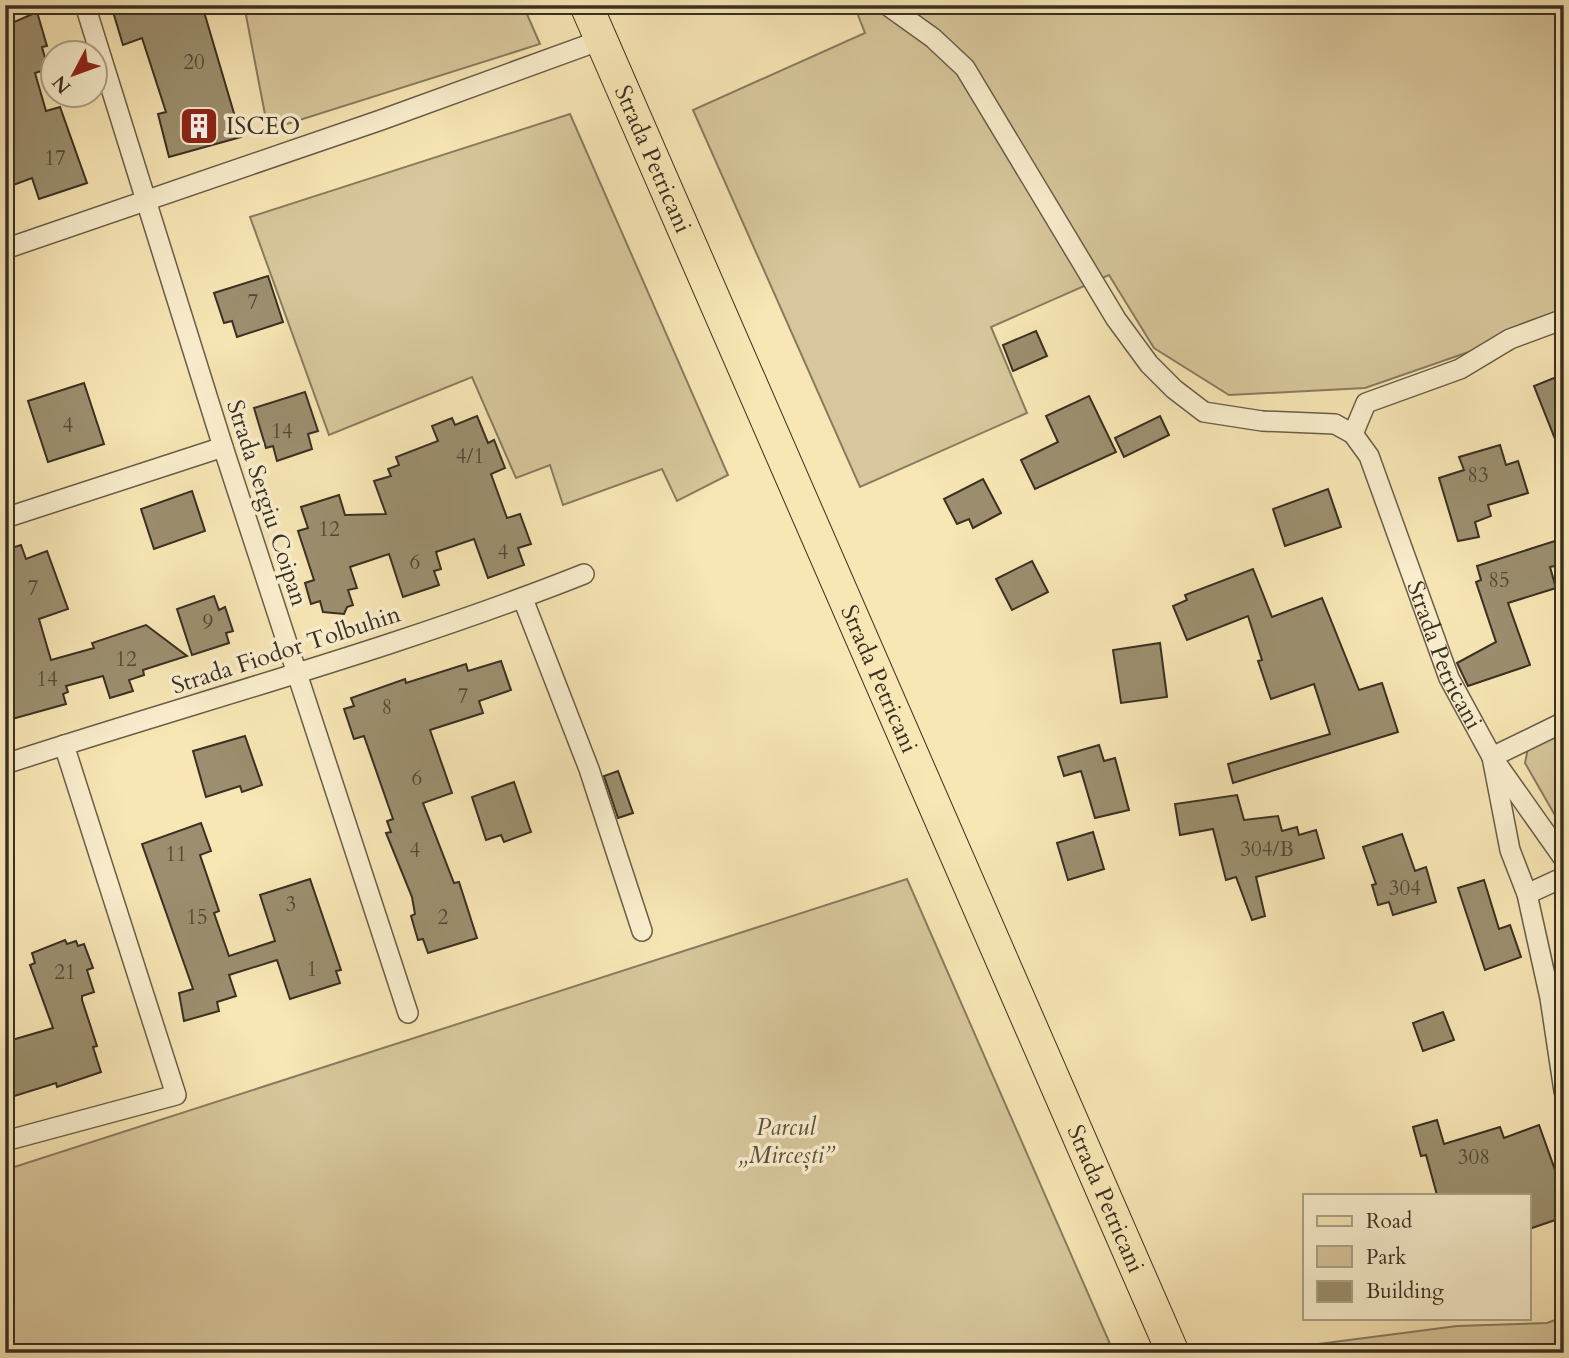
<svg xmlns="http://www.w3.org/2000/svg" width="1569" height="1358" font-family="Cardo,serif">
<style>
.green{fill:#d8c79c;stroke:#887c60;stroke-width:2}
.building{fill:#9c8f6f;stroke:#393023;stroke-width:2}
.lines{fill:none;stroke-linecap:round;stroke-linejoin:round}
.minor-casing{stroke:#695e48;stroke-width:22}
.primary-casing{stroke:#393023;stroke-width:34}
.minor{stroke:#faefcf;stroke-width:19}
.primary{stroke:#f8e6b5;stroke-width:32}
.labels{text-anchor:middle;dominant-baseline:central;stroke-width:7;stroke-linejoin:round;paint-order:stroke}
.number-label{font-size:21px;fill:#524836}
.poi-label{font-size:24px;fill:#393023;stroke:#faefcf;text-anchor:start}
.street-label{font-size:24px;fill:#393023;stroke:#faefcf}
.park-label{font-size:24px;font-style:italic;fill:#594e3b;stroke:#faefcf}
</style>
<rect width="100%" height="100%" fill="#f8e6b5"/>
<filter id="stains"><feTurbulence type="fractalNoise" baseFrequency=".00286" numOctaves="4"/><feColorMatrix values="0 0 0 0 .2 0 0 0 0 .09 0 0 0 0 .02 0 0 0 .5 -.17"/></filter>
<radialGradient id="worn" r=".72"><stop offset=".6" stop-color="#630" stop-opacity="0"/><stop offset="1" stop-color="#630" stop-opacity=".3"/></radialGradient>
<g class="green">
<polygon points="244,5 523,5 540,44 268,130"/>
<polygon points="854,5 1564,5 1564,319 1365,388 1229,395 1154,348 1109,275 991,327 1027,413 860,487 693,110 865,33"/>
<polygon points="570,114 728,475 677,501 662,469 563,505 550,465 516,478 472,377 329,435 250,217"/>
<polygon points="1564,731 1564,831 1525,763 1528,748"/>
<polygon points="907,879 1114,1353 5,1353 5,1170"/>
<polygon points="1564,1317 1564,1353 1249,1353 1457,1326 1547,1323"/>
</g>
<g class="building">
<polygon points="111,5 202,5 241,137 169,157 158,114 166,112 142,38 123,45"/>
<polygon points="37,12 47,46 42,47 48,69 35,73 46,111 60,107 87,183 39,199 32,178 5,188 5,26"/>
<polygon points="268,276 283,322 237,337 232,321 224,323 214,293"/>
<polygon points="1036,331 1047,356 1013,371 1003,345"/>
<polygon points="1564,374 1564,459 1563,459 1534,386"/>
<polygon points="84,383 104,444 48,462 28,401"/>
<polygon points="305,392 318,431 308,434 312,449 277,461 273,446 266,448 254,408"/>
<polygon points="1089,396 1116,452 1035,489 1021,460 1058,442 1046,416"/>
<polygon points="477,416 488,443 494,440 505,468 491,474 507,518 520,514 531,544 518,548 524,565 488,578 474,539 436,552 441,569 434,571 439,585 403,597 389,554 350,567 357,588 348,590 353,605 347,607 344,614 323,612 320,601 311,604 305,583 314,580 298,531 308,528 301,507 339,495 345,515 386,514 374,481 391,476 388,469 399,465 396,457 438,441 432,426 452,418 455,425"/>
<polygon points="1160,416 1169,435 1124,457 1115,438"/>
<polygon points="1500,445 1506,465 1518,461 1528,493 1488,505 1491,516 1475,522 1479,537 1458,541 1439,478 1464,470 1459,457"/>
<polygon points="983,479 1001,513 973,528 969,519 957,524 944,499"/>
<polygon points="1328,489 1341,527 1285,546 1273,509"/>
<polygon points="192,491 205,531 154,549 141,509"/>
<polygon points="1564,538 1564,564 1550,567 1556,588 1508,603 1530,665 1468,686 1457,663 1496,642 1476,582 1481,580 1477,566"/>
<polygon points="21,545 26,559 47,551 68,609 39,619 51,660 94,648 92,643 146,625 187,656 143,670 144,675 129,680 133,691 110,698 103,676 66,686 68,692 63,694 66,704 5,721 5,550"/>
<polygon points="1032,561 1048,592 1012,610 996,579"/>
<polygon points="1253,569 1272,617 1322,598 1359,690 1382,683 1398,732 1233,783 1228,764 1330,734 1314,684 1271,699 1258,661 1262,660 1248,616 1187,640 1173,606 1187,600 1185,595"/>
<polygon points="214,596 219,610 225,607 233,631 226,633 229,643 192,655 177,609"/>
<polygon points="1160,643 1167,697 1121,703 1113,650"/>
<polygon points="501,661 511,690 479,701 483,713 430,730 452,793 423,803 454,883 459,882 477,938 428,953 423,939 418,940 411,916 415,914 412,897 386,833 391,832 387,821 393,819 364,736 354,739 344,709 354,706 351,698 405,679 406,683 466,664 468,671"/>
<polygon points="245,736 262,785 242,792 240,786 206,797 193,751"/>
<polygon points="1099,745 1104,761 1115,758 1129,810 1095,818 1081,771 1064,776 1058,757"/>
<polygon points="618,771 633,813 618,818 604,776"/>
<polygon points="514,782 531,832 504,842 501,835 486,840 472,797"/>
<polygon points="1237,795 1244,820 1278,816 1282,831 1297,827 1299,835 1316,830 1324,858 1256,877 1265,916 1252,920 1236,877 1226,880 1213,829 1180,835 1175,804"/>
<polygon points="201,823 211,851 200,855 219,911 214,913 229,956 275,941 260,895 310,879 341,970 336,971 340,983 290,999 277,960 229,975 236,996 217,1002 219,1011 184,1021 179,993 193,989 142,844"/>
<polygon points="1093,832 1104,869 1068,880 1057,843"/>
<polygon points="1402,834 1415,871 1426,867 1436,902 1393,915 1389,902 1378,905 1372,885 1376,884 1363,847"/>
<polygon points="1484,880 1499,929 1510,925 1521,957 1485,970 1458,888"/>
<polygon points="65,940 67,944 76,941 78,946 84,944 93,968 87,970 94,992 82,996 82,1000 97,1046 93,1047 101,1072 57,1087 56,1083 5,1099 5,1042 53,1028 30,965 35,963 32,953"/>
<polygon points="1443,1012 1454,1040 1423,1051 1413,1023"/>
<polygon points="1437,1120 1444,1144 1500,1127 1504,1138 1539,1125 1559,1181 1564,1180 1564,1217 1529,1229 1529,1195 1437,1195 1426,1155 1421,1156 1413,1127"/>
</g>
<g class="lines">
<g class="minor-casing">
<g id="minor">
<polyline points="85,5 223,447 408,1013"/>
<path id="s1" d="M887,5L933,38L965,68L1116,319L1149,364L1174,389L1204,412L1262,421L1335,424L1353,434L1369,456L1449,678L1492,757L1564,859"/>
<polyline points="5,249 381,120 601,40"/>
<polyline points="1353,434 1366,403 1460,369 1510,339 1564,319"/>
<polyline points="5,518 223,447"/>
<polyline points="523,599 589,769 642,931"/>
<polyline points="1564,722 1492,757 1510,850 1527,894 1550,998 1564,1091"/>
<path d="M5,764C198,701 395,649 584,574"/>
<polyline points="1527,894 1564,877"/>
<polyline points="5,1141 176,1095 64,745"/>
</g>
</g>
<g class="primary-casing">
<g id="primary">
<path id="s2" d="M586,5L1173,1353"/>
</g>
</g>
<use href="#minor" class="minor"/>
<use href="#primary" class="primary"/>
</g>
<defs>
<g id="building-square" transform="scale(2.0125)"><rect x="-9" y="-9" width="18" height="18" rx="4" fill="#8f2418" stroke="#faefcf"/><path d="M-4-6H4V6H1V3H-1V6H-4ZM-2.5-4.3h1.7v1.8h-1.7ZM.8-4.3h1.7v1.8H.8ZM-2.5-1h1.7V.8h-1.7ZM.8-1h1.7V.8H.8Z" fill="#fff"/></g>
</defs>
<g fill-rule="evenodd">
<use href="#building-square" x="199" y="126"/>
</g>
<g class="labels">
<g class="number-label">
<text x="194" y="62">20</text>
<text x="55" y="158">17</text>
<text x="253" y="302">7</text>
<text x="68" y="425">4</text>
<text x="282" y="431">14</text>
<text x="470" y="456">4/1</text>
<text x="1478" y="475">83</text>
<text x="329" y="529">12</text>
<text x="503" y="552">4</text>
<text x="415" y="562">6</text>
<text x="1499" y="580">85</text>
<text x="33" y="588">7</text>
<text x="208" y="622">9</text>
<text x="126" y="659">12</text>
<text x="47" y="679">14</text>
<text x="463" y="696">7</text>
<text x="387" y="707">8</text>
<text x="417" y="778">6</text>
<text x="1267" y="849">304/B</text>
<text x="415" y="850">4</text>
<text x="176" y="854">11</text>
<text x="1405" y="888">304</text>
<text x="291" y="904">3</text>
<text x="197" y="917">15</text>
<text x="443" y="917">2</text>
<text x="312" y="969">1</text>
<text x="65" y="972">21</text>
<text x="1474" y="1157">308</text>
</g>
<g class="poi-label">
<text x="226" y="126">ISCEO</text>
</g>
<g class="street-label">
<text stroke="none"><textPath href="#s2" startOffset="168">Strada Petricani</textPath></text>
<text transform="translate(267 503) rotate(72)">Strada Sergiu Coipan</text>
<text transform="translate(286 650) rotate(-18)">Strada Fiodor Tolbuhin</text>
<text stroke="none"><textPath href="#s1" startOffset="915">Strada Petricani</textPath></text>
<text stroke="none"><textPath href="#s2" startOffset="735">Strada Petricani</textPath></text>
<text stroke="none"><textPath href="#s2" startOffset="1302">Strada Petricani</textPath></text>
</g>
<g class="park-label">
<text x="786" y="1127">Parcul<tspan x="786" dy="28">„Mircești”</tspan></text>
</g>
</g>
<rect width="1569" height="1358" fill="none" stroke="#f8e6b5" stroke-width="28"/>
<rect x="7" y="7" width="1555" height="1344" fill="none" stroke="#393023" stroke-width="3.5"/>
<rect x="14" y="14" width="1541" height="1330" fill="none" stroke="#393023" stroke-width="2"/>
<rect x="1303" y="1194" width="228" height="126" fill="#faefcf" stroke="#ada38a" stroke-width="2"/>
<rect x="1317" y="1216" width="35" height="10" fill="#f8e6b5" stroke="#ada38a" stroke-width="2"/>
<text x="1366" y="1228" font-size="21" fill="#393023">Road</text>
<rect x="1317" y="1246" width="35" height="21" fill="#d8c79c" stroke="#ada38a" stroke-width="2"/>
<text x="1366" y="1264" font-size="21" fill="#393023">Park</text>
<rect x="1317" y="1281" width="35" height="21" fill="#9c8f6f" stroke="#ada38a" stroke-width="2"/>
<text x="1366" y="1298" font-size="21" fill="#393023">Building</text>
<g transform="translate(74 74) rotate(229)"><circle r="33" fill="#faefcf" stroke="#ada38a" stroke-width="2"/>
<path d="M0-5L12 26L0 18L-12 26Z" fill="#8f2418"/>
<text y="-10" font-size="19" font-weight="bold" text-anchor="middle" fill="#393023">N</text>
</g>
<rect width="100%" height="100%" filter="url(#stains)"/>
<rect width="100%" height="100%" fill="url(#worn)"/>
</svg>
